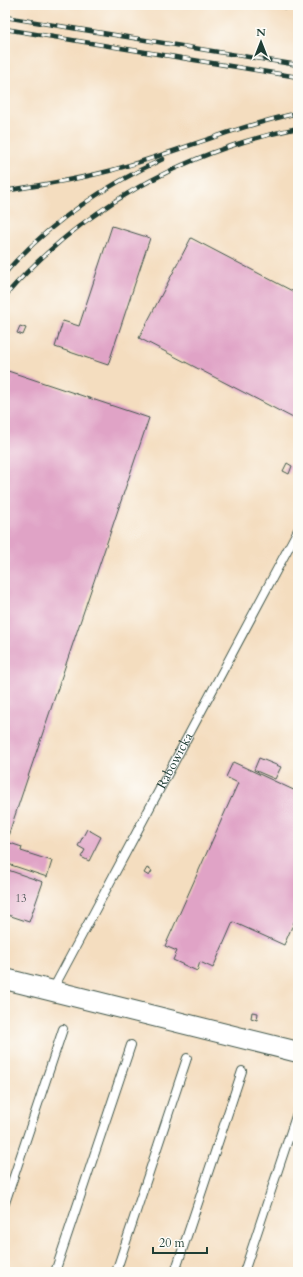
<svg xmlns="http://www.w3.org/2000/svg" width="303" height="1277" font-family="Cardo,serif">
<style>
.building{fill:#e0a3c6}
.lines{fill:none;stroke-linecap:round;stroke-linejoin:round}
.service-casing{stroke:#3f5549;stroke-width:10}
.tertiary-casing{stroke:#3f5549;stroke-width:22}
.service{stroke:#fff;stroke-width:8}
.tertiary{stroke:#fff;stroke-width:20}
.rail-casing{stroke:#1f3d34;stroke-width:4.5}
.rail{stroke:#fdfcf7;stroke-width:3;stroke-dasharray:9;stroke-linecap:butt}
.labels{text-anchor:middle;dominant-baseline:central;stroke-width:3;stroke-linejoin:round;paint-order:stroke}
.number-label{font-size:11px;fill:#4f5658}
.street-label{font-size:13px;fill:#1f3d34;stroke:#fdfcf7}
</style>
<rect width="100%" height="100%" fill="#fdfcf7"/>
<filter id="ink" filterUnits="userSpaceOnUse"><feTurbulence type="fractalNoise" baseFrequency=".025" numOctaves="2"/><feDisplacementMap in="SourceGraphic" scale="8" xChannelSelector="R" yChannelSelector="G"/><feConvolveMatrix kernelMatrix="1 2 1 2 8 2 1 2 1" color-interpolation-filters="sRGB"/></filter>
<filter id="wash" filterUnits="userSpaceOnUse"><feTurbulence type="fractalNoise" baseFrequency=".012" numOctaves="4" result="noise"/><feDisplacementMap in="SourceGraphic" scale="16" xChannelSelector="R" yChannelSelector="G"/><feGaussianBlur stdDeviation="0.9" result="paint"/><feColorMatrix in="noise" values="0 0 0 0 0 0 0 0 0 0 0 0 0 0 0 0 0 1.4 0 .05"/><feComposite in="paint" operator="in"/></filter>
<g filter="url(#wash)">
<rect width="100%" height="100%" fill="#f4ddbf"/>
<g id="blocks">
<g class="building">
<polygon points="112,226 150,238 108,365 55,347 63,321 79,326"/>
<polygon points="191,238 298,294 298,413 295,419 139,338"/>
<polygon points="20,326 26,328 23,335 17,333"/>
<polygon points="5,370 149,418 5,845"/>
<polygon points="287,463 292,466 289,474 283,471"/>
<polygon points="259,758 281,767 275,779 254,770"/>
<polygon points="233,762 298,792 298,913 284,945 233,922 213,968 200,962 197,971 173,960 177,951 165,946 238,783 226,777"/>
<polygon points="87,829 101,837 89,861 81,857 85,850 78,846"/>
<polygon points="7,842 22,847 21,851 52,861 47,877 5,863 5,848"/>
<polygon points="147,868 152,871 149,876 144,873"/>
<polygon points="5,869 43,882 29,922 5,914"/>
<polygon points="252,1012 258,1013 257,1020 251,1018"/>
</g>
</g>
</g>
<g filter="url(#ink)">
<use href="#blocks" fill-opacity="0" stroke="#3f5549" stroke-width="1"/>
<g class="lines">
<g class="service-casing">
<g id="service">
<path id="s1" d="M52,991L298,530"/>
<polyline points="5,1203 63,1029"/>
<polyline points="55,1272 131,1045"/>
<polyline points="116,1272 187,1058"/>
<polyline points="175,1272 242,1071"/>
<polyline points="244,1272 298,1110"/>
</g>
</g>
<g class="tertiary-casing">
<polyline id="tertiary" points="5,979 298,1052"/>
</g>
<use href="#service" class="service"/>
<use href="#tertiary" class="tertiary"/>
<g class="rail-casing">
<g id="rail">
<polyline points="272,5 298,9"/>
<polyline points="5,17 298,65"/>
<polyline points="5,29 298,77"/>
<path d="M5,191C40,185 75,180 109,171C173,154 233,127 298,113"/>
<path d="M5,273C48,224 104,186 163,159"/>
<path d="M5,296C81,208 185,151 298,128"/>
</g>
</g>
<use href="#rail" class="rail"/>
</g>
</g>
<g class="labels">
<g class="number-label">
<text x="21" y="898">13</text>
</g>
<g class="street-label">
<text stroke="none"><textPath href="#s1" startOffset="261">Rabowicka</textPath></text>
</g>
</g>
<rect width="303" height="1277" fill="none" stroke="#fdfcf7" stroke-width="20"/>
<g transform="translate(261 42)" stroke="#fdfcf7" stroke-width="3" paint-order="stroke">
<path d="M0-3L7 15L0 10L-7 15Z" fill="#1f3d34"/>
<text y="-6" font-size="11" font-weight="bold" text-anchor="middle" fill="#1f3d34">N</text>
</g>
<path d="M153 1247v6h54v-6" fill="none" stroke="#1f3d34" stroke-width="2"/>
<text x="159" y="1247" font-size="12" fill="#1f3d34" stroke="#fdfcf7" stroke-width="3" paint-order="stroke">20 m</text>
</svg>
